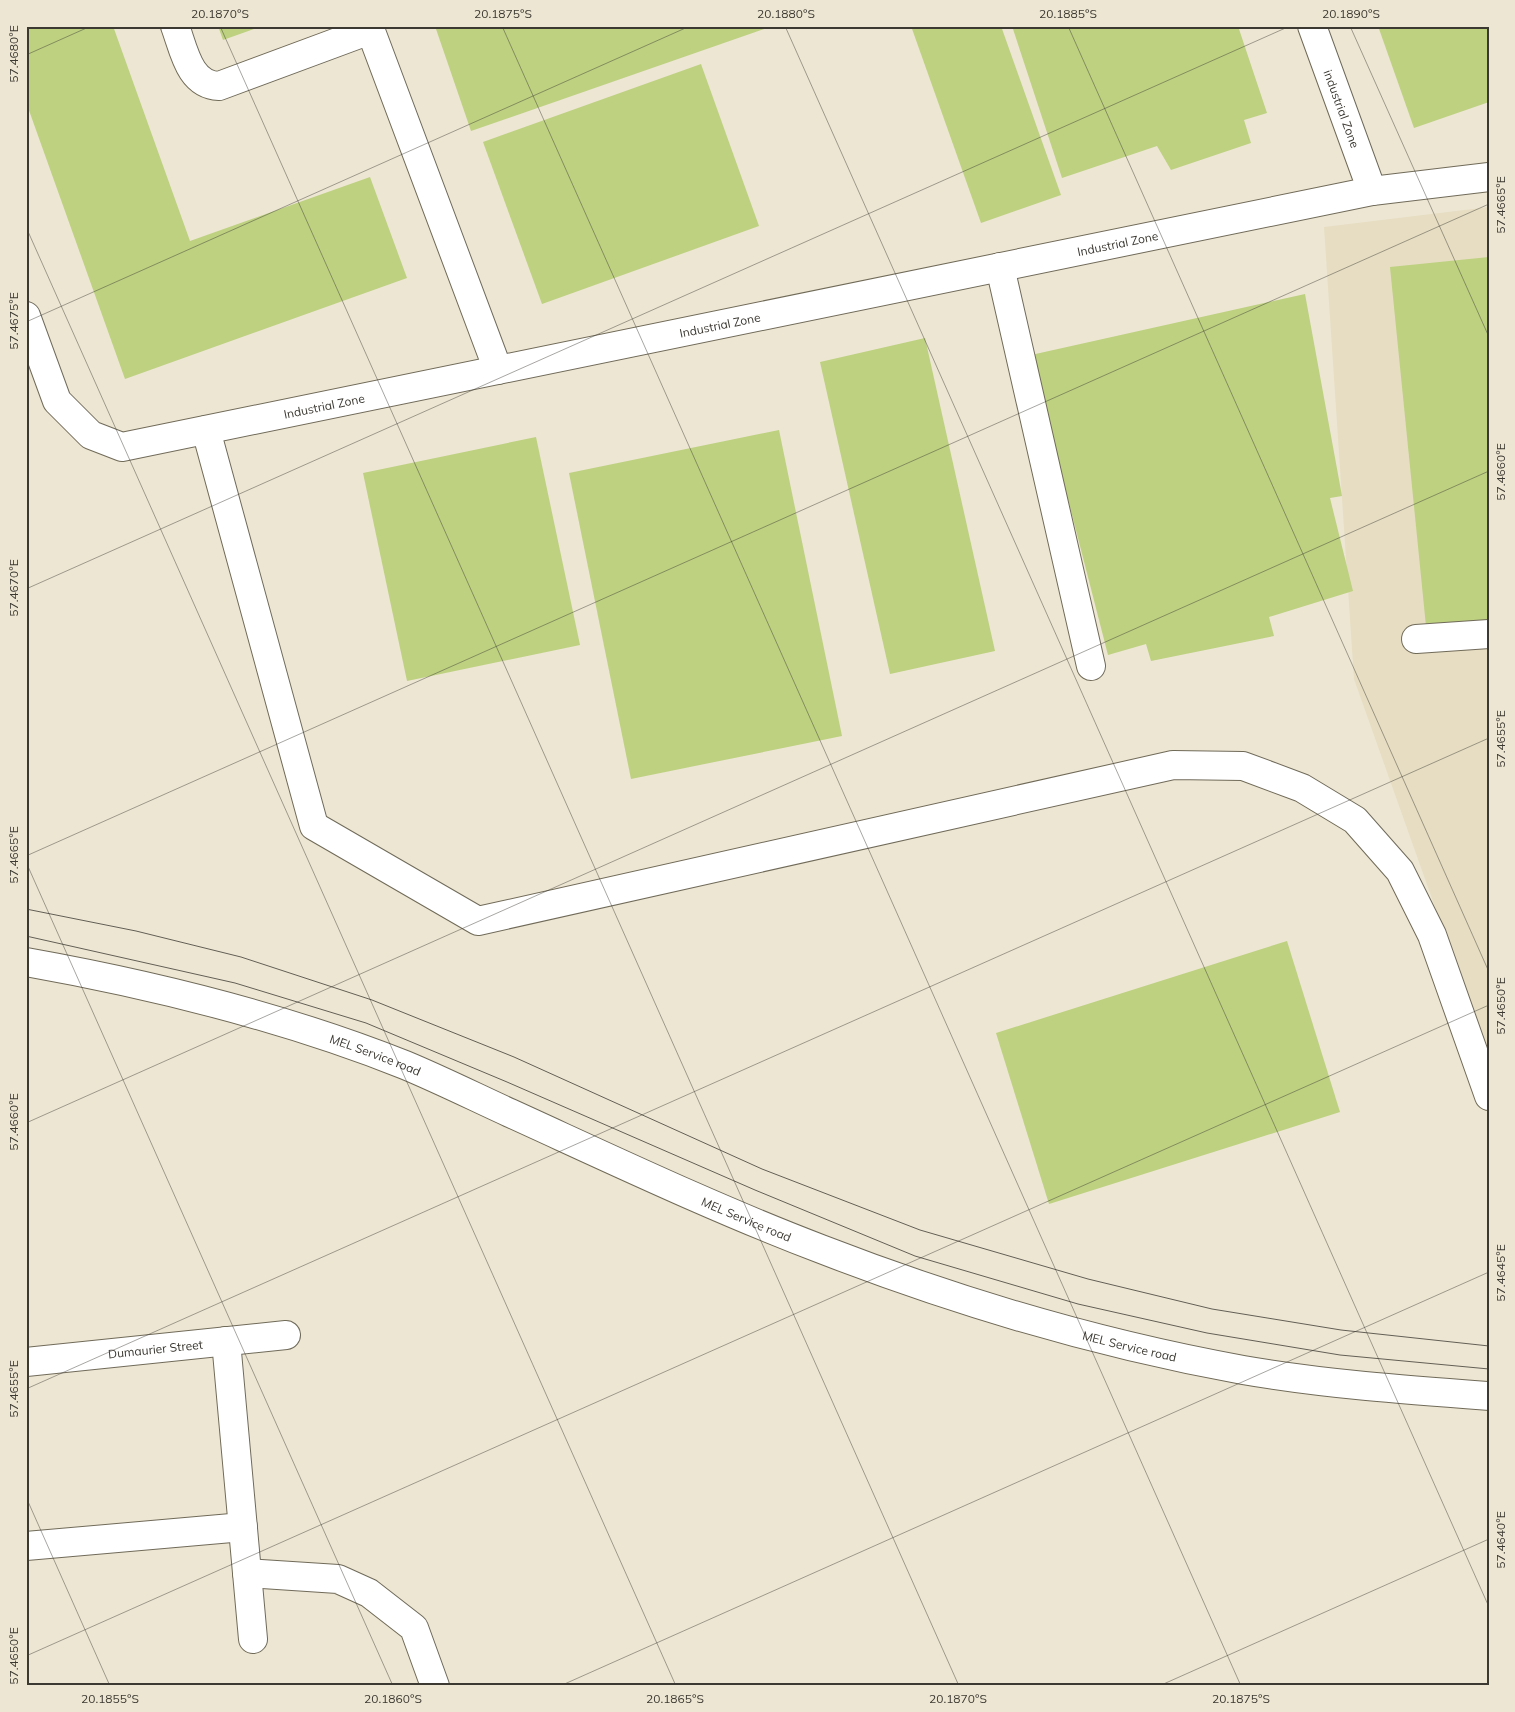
<svg xmlns="http://www.w3.org/2000/svg" width="1515" height="1712" font-family="Mulish,sans-serif">
<style>
.built{fill:#e6ddc2}
.building{fill:#bdd180}
.lines{fill:none;stroke-linecap:round;stroke-linejoin:round}
.minor-casing{stroke:#706a59;stroke-width:30}
.minor{stroke:#fff;stroke-width:28}
.tram{stroke:#635f55;stroke-width:1}
.ticks{fill:none;stroke:#3c3932;stroke-width:1;stroke-opacity:0.45}
.labels{text-anchor:middle;dominant-baseline:central;stroke-width:4;stroke-linejoin:round;paint-order:stroke}
.street-label{font-size:12px;fill:#3c3932;stroke:#ede6d3}
.neatline{fill:none;stroke:#3c3932;stroke-width:2}
.ticks-label{font-size:12px;text-anchor:middle;fill:#3c3932}
</style>
<rect width="100%" height="100%" fill="#ede6d3"/>
<polygon class="built" points="1489,207 1489,1059 1354,679 1324,227"/>
<g class="building">
<polygon points="26,26 113,26 190,241 370,177 407,278 125,379 26,102"/>
<polygon points="218,26 262,26 223,40"/>
<polygon points="445,26 770,26 770,27 471,131 436,29"/>
<polygon points="911,26 1001,26 1061,195 981,223"/>
<polygon points="1012,26 1238,26 1267,113 1244,120 1251,143 1171,170 1157,146 1062,178"/>
<polygon points="1378,26 1489,26 1489,102 1414,128"/>
<polygon points="701,64 759,226 542,304 483,142"/>
<polygon points="1489,257 1489,620 1426,626 1390,267"/>
<polygon points="1305,294 1342,496 1330,498 1353,591 1269,617 1274,636 1151,661 1146,644 1108,655 1031,355"/>
<polygon points="925,338 995,651 890,674 820,362"/>
<polygon points="779,430 842,736 631,779 569,473"/>
<polygon points="536,437 580,645 407,681 363,473"/>
<polygon points="1287,941 1340,1112 1049,1204 996,1033"/>
</g>
<g class="lines">
<g class="minor-casing">
<g id="minor">
<path d="M175,26C184,50 189,85 219,86L370,30"/>
<polyline points="369,26 498,370"/>
<path id="s1" d="M1312,26L1372,191"/>
<polyline points="1000,267 1091,666"/>
<path id="s2" d="M26,316L57,401L91,435L122,447L1372,191L1489,177"/>
<polyline points="206,430 314,826 478,921 1173,765 1243,766 1302,788 1355,820 1400,871 1432,935 1489,1096"/>
<polyline points="1416,639 1489,634"/>
<path id="s3" d="M26,962C155,985 284,1017 405,1065C441,1080 475,1097 510,1113C613,1160 716,1209 821,1249C958,1302 1099,1344 1243,1370C1324,1384 1407,1390 1489,1396"/>
<polyline points="226,1341 253,1639"/>
<path id="s4" d="M26,1362L286,1335"/>
<polyline points="26,1546 243,1527"/>
<polyline points="247,1573 338,1579 369,1593 414,1628 435,1686"/>
</g>
</g>
<use href="#minor" class="minor"/>
<g class="tram">
<polyline points="26,909 136,931 241,957 372,1000 514,1057 762,1169 920,1230 1088,1279 1212,1309 1341,1330 1489,1346"/>
<polyline points="26,936 235,983 366,1023 507,1082 755,1190 915,1256 1078,1304 1207,1333 1340,1355 1489,1369"/>
</g>
</g>
<path class="ticks" d="M220,26L959,1686M502,26L1241,1686M785,26L1489,1607M1068,26L1489,972M1350,26L1489,337M26,55L91,26M26,227L676,1686M26,322L690,26M26,589L1290,26M26,856L1489,204M26,862L393,1686M26,1123L1489,471M26,1389L1489,738M26,1497L110,1686M26,1656L1489,1005M560,1686L1489,1272M1159,1686L1489,1539"/>
<g class="labels">
<g class="street-label">
<text stroke="none"><textPath href="#s1" startOffset="88">industrial Zone</textPath></text>
<text stroke="none"><textPath href="#s2" startOffset="1188">Industrial Zone</textPath></text>
<text stroke="none"><textPath href="#s2" startOffset="782">Industrial Zone</textPath></text>
<text stroke="none"><textPath href="#s2" startOffset="378">Industrial Zone</textPath></text>
<text stroke="none"><textPath href="#s3" startOffset="362">MEL Service road</textPath></text>
<text stroke="none"><textPath href="#s3" startOffset="768">MEL Service road</textPath></text>
<text stroke="none"><textPath href="#s3" startOffset="1172">MEL Service road</textPath></text>
<text stroke="none"><textPath href="#s4" startOffset="130">Dumaurier Street</textPath></text>
</g>
</g>
<rect width="1515" height="1712" fill="none" stroke="#ede6d3" stroke-width="55"/>
<rect x="28" y="28" width="1460" height="1656" class="neatline"/>
<g class="ticks-label">
<text x="220" y="18">20.1870°S</text>
<text x="503" y="18">20.1875°S</text>
<text x="786" y="18">20.1880°S</text>
<text x="1068" y="18">20.1885°S</text>
<text x="1351" y="18">20.1890°S</text>
<text transform="translate(14 54) rotate(-90)" y="4">57.4680°E</text>
<text transform="translate(1501 205) rotate(-90)" y="4">57.4665°E</text>
<text transform="translate(14 321) rotate(-90)" y="4">57.4675°E</text>
<text transform="translate(1501 472) rotate(-90)" y="4">57.4660°E</text>
<text transform="translate(14 588) rotate(-90)" y="4">57.4670°E</text>
<text transform="translate(1501 739) rotate(-90)" y="4">57.4655°E</text>
<text transform="translate(14 855) rotate(-90)" y="4">57.4665°E</text>
<text transform="translate(1501 1006) rotate(-90)" y="4">57.4650°E</text>
<text transform="translate(14 1122) rotate(-90)" y="4">57.4660°E</text>
<text transform="translate(1501 1273) rotate(-90)" y="4">57.4645°E</text>
<text transform="translate(14 1389) rotate(-90)" y="4">57.4655°E</text>
<text transform="translate(1501 1540) rotate(-90)" y="4">57.4640°E</text>
<text transform="translate(14 1656) rotate(-90)" y="4">57.4650°E</text>
<text x="110" y="1703">20.1855°S</text>
<text x="393" y="1703">20.1860°S</text>
<text x="675" y="1703">20.1865°S</text>
<text x="958" y="1703">20.1870°S</text>
<text x="1241" y="1703">20.1875°S</text>
</g>
</svg>
